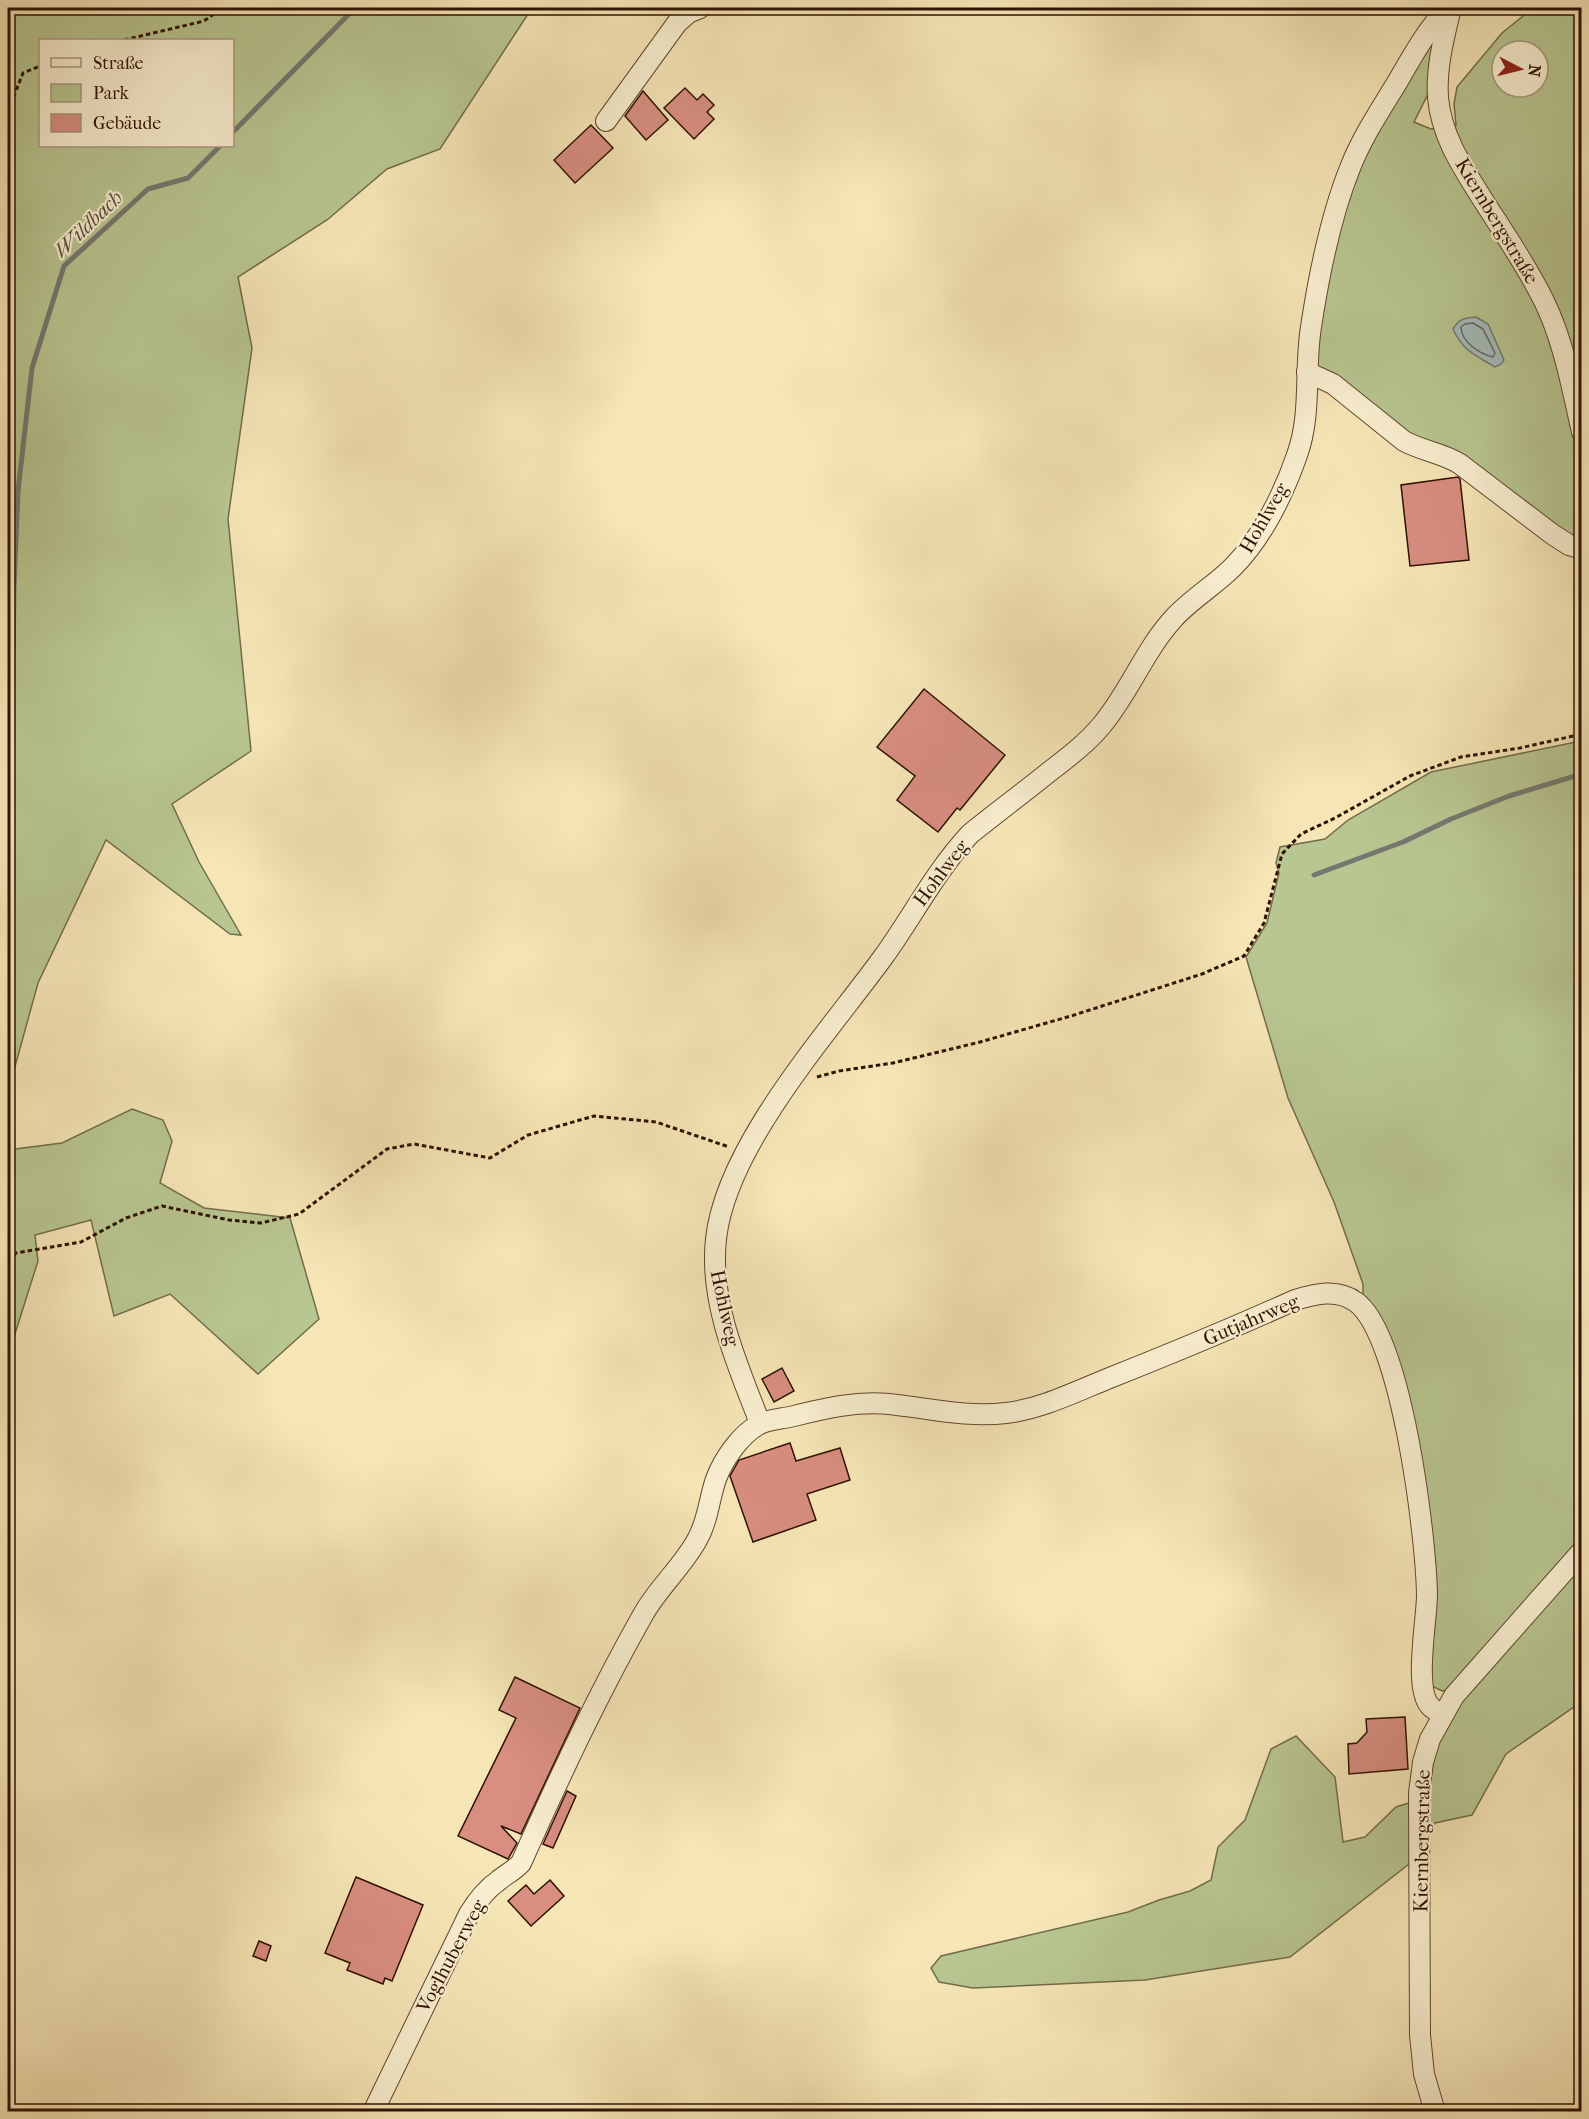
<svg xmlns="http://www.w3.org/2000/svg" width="1589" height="2119" font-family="'IM FELL French Canon',serif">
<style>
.green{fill:#b8c691;stroke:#746c4a;stroke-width:1.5;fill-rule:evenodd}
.water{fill:#a3bcba;stroke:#757870;stroke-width:1.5}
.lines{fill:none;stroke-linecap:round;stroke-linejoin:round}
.shore{stroke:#69665e;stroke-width:1.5}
.stream{stroke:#757870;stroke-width:5}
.building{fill:#d88e81;stroke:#2f1102;stroke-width:1.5}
.minor-casing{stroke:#61462f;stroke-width:22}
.path{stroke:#2f1102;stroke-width:3;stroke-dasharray:4.5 3;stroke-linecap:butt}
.minor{stroke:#f9efd0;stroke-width:20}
.labels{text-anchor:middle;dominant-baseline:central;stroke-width:4.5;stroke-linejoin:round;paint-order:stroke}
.street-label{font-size:20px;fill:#2f1102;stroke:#f9efd0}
.water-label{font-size:21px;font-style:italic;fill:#584d42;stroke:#f9efd0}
</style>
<rect width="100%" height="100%" fill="#f6e6b6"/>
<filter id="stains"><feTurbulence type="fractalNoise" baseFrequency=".00333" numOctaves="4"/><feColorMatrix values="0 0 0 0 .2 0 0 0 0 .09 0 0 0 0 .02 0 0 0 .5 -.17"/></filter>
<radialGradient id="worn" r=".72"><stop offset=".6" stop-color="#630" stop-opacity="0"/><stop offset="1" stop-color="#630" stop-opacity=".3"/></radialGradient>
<g class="green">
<path d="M8,8H691L530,11L440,149L387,169L327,220L238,277L252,348L228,519L251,751L172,804L199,862L241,935L230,934L106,840L38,983L8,1092ZM40,40H232V146H40Z"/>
<path d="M1533,8H1581V543L1406,434L1323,371L1315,363L1322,296L1357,168L1436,27L1428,94L1414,122L1431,129L1456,125L1454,104L1457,87L1502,33ZM1502,51H1538V87H1502Z"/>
<polygon points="1581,741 1581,1542 1447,1690 1442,1691 1432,1686 1424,1524 1363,1299 1363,1284 1334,1202 1288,1098 1246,957 1267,923 1279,873 1276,863 1280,847 1325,839 1348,820 1431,772"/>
<polygon points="132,1109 163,1120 172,1141 160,1183 204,1208 290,1218 319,1319 258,1374 170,1294 114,1316 91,1220 35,1235 38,1261 8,1356 8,1150 62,1143"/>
<polygon points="1581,1563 1581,1702 1506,1754 1472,1815 1435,1823 1409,1864 1290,1957 1145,1980 973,1988 939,1982 931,1968 941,1956 1128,1912 1159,1900 1190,1891 1211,1880 1218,1847 1245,1820 1271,1749 1296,1736 1335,1777 1343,1842 1365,1837 1396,1807 1422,1799 1427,1762 1451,1714"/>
</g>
<path class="water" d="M1476,317L1488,324L1504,360L1501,364L1495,367C1475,355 1463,351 1453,329C1459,319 1464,318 1476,317Z"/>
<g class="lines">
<path class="shore" d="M1473,323L1483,329L1495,353L1493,357C1480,354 1461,342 1461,327L1465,324Z"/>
<g class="stream">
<polyline points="232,133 355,8"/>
<polyline points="8,764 12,739 14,587 18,491 32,368 64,266 148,189 188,178 220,146"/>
<polyline points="1314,875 1403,842 1451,819 1509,796 1582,774"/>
</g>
</g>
<g class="building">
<polygon points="685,88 697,100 703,94 714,105 707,112 714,119 694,139 664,108"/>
<polygon points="643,91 668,120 646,140 625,116"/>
<polygon points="591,125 613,148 575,183 554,160"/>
<polygon points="1458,477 1460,479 1469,560 1410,566 1401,485"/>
<polygon points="924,689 1005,755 960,810 957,808 938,832 897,800 915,776 877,747"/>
<polygon points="782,1368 794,1391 774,1402 762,1379"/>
<polygon points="790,1443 796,1461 840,1448 850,1480 807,1494 816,1520 753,1542 730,1476 739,1460"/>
<polygon points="515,1677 580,1708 521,1834 501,1826 517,1843 508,1859 458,1836 516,1718 499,1710"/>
<polygon points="1405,1717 1408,1769 1349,1774 1348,1744 1357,1743 1367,1732 1366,1719"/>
<polygon points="567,1791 576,1796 553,1848 543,1844"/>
<polygon points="356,1877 423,1905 392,1981 385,1978 383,1984 347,1970 350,1963 325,1953"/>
<polygon points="550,1880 564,1896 531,1926 508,1901 526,1885 534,1894"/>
<polygon points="259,1941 271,1946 266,1961 253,1956"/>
</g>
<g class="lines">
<g class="minor-casing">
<g id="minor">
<path d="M1451,8C1444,37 1436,67 1438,97C1441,136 1463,168 1483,200C1504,233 1527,266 1544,301C1564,342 1572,388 1582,432"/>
<polyline points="606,121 677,23 688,13 700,8"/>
<path d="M1307,372L1333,384L1404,441C1422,451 1443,453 1460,464L1552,534L1569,545L1582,549"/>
<path d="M760,1423C738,1366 709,1303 716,1239C726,1145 829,1032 884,956C914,914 935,872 970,834C996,813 1023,793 1049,772C1067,758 1086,744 1101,726C1129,693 1144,651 1173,619C1191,599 1214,586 1233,567C1262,538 1284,493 1297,455C1312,414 1304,370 1311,327C1319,274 1330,218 1350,168C1362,137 1381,109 1398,81C1413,55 1427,29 1448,8"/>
<path d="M373,2112L469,1914C477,1901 485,1890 498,1881C506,1874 514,1871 521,1863C559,1778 598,1694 644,1613C659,1587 682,1567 697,1540C708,1521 709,1499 716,1479C723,1460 740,1435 758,1425C768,1419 783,1419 794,1416C826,1408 856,1401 889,1404C928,1408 967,1418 1006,1413C1041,1409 1075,1392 1107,1379C1170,1354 1233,1328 1295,1300C1315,1294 1337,1288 1356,1302C1402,1336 1426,1537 1427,1595C1427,1620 1413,1691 1431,1707C1434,1710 1439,1712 1443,1714"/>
<polyline points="1435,2112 1424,2074 1420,2035 1419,1793 1423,1762 1430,1739 1454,1696 1582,1551"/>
</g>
</g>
<g class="path">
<polyline points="124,40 204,21 222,8"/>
<polyline points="8,111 23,73 40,66"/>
<polyline points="817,1077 839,1071 893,1063 980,1042 1071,1016 1202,974 1244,956 1264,923 1282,854 1301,834 1335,818 1410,776 1461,757 1520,748 1582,734"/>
<polyline points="8,1260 16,1253 81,1242 126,1218 162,1206 229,1220 261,1223 299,1214 387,1149 414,1144 490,1158 528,1135 594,1116 656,1122 729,1147"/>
</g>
<use href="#minor" class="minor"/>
</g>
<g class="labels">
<g class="street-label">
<text transform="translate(1497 221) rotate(59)">Kiernbergstraße</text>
<text transform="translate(1264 518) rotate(-60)">Hohlweg</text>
<text transform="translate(941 873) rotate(-53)">Hohlweg</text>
<text transform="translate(725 1308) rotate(78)">Hohlweg</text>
<text transform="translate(1251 1320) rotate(-23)">Gutjahrweg</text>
<text transform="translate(1422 1841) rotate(-89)">Kiernbergstraße</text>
<text transform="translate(451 1956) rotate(-62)">Voglhuberweg</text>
</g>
<g class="water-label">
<text transform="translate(88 224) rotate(-44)">Wildbach</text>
</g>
</g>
<rect width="1589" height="2119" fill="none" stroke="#f6e6b6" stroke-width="30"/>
<rect x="9" y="9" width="1571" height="2101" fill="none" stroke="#2f1102" stroke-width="3"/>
<rect x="15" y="15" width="1559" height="2089" fill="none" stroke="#2f1102" stroke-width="1.5"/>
<rect x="39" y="39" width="195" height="108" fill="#f9efd0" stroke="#a8967e" stroke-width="1.5"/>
<rect x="51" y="58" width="30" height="9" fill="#f9efd0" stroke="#a8967e" stroke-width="1.5"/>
<text x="93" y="69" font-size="18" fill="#2f1102">Straße</text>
<rect x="51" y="84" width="30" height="18" fill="#b8c691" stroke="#a8967e" stroke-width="1.5"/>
<text x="93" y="99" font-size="18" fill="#2f1102">Park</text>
<rect x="51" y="114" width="30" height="18" fill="#d88e81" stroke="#a8967e" stroke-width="1.5"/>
<text x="93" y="129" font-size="18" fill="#2f1102">Gebäude</text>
<g transform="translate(1520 69) rotate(97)"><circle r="28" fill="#f9efd0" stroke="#a8967e" stroke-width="1.5"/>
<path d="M0-4.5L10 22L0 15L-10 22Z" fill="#8f2418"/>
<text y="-9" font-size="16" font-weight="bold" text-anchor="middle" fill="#2f1102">N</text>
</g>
<rect width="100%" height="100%" filter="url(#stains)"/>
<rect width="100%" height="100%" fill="url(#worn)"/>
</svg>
